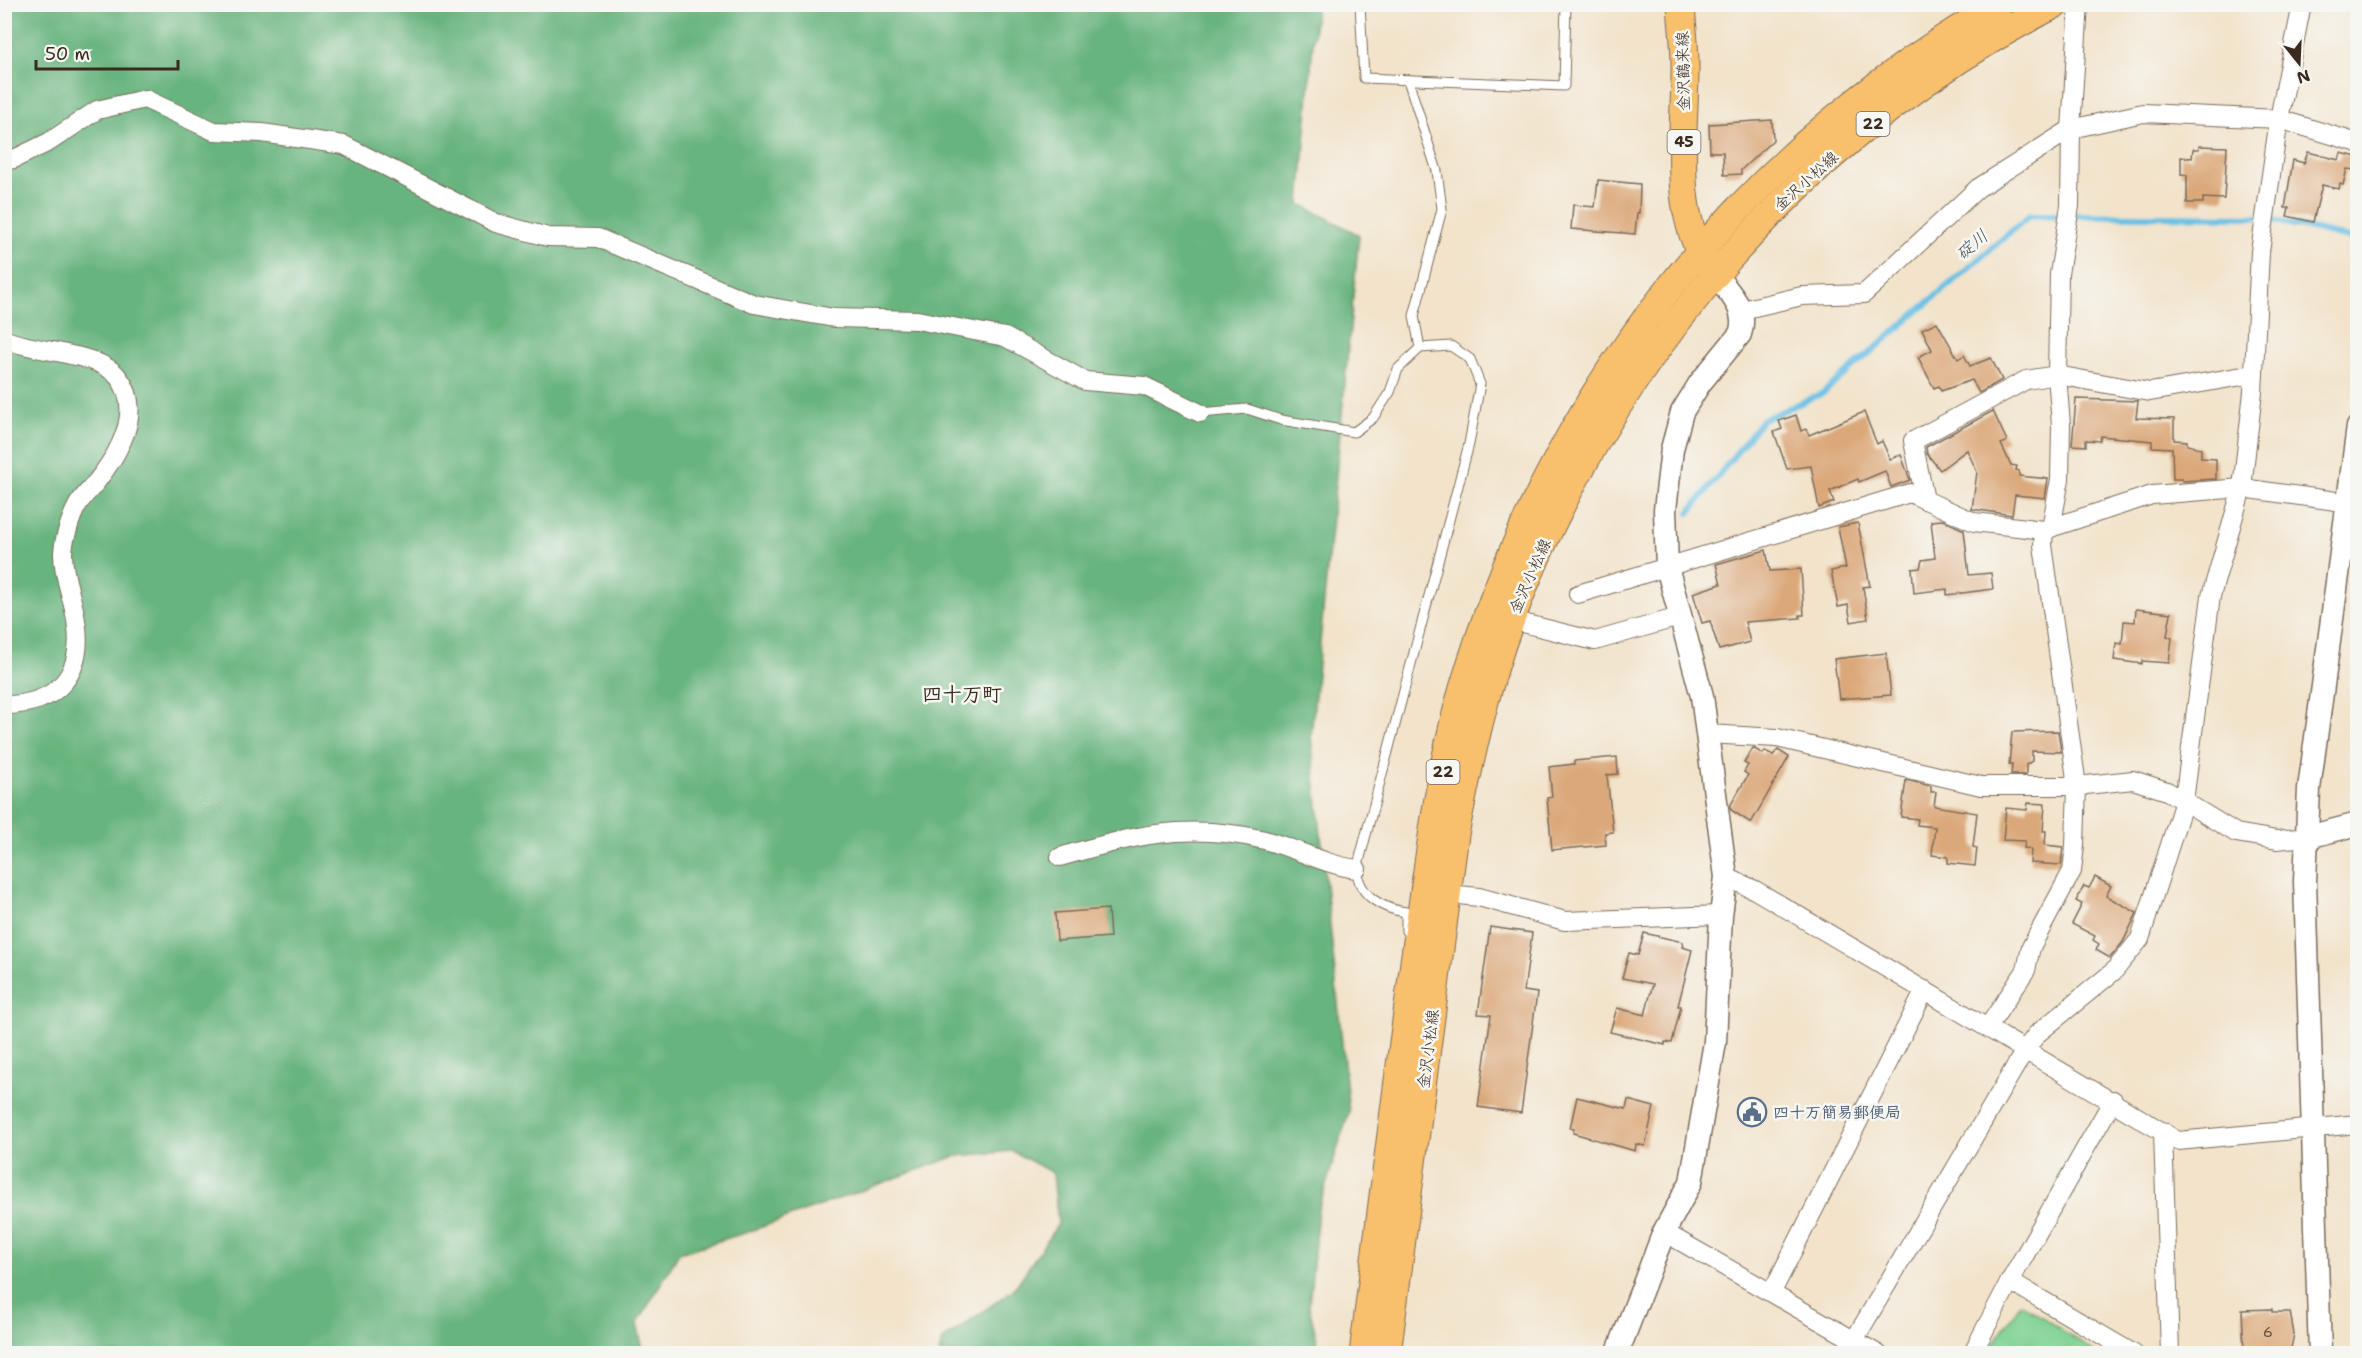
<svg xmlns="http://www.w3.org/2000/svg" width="2362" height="1358" font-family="'Shantell Sans','Klee One',sans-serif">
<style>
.green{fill:#7fd294;stroke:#5d7e59;stroke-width:1.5}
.forest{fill:#67b47e;stroke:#516f4e;stroke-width:1.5}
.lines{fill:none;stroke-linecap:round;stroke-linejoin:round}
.stream{stroke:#68c0e5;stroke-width:6}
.building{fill:#dba87a}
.service-casing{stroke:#7b6b5a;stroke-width:11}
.minor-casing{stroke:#7b6b5a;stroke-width:20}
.tertiary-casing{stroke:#7b6b5a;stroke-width:25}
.primary-casing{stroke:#7b6b5a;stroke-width:29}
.service{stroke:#fff;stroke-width:9}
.minor{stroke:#fff;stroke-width:18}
.tertiary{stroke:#fff;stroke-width:22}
.primary{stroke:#f8bf6c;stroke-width:27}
.labels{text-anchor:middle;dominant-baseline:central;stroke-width:5;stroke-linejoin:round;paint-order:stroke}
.number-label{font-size:14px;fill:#634a35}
.shield{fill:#f6f6f2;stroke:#73675e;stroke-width:1.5}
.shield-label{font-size:15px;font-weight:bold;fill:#3b2a1e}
.street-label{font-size:16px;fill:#3b2a1e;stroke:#f6f6f2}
.service-label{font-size:16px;font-weight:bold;fill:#4e5e75;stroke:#f6f6f2;text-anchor:start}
.water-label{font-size:18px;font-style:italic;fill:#48575a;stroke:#f6f6f2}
.quarter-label{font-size:20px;font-weight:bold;fill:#3b2a1e;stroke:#f6f6f2}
</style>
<rect width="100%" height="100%" fill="#f6f6f2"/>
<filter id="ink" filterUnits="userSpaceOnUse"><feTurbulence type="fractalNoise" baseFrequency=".0167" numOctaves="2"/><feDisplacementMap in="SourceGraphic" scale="12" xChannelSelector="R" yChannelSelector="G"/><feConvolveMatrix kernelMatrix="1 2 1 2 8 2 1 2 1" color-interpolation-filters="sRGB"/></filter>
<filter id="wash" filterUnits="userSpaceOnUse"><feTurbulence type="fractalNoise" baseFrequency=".008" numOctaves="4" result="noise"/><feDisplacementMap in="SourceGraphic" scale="24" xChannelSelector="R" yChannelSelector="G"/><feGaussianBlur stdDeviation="1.35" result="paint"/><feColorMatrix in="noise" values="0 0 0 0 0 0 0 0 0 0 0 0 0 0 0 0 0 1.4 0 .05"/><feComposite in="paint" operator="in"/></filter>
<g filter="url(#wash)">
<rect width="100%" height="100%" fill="#f2e3ca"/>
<polygon class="green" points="2021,1303 2096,1353 1987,1353"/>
<polygon class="forest" points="5,5 1316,5 1300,204 1359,235 1311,737 1349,1112 1318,1210 1309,1307 1320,1353 939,1353 943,1340 1014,1289 1058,1224 1053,1173 1012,1151 956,1156 748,1232 679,1253 637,1324 644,1353 5,1354"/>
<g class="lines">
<polyline class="stream" points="1689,513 1762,420 1823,393 2030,215 2260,217 2358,240"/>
</g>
<g id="blocks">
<g class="building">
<polygon points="1772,120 1773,140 1741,170 1741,174 1724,175 1723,152 1710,152 1709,124"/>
<polygon points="2199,146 2227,147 2224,199 2203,198 2203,203 2187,203 2187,175 2181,174 2181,157 2192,158 2193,149 2199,149"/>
<polygon points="2308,152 2339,160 2341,153 2357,157 2354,170 2347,169 2343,185 2340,184 2339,189 2322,185 2313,222 2287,216 2289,208 2285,208 2293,160 2304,163"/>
<polygon points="1598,180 1640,184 1639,213 1637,213 1635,234 1571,229 1573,205 1595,207"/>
<polygon points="1937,322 1958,359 1964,355 1970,366 1991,358 2002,380 1979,393 1972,380 1941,391 1939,386 1934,388 1918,357 1932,350 1922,329"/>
<polygon points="2076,399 2138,401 2136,418 2174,419 2174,440 2187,441 2187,445 2201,448 2201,458 2216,459 2216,479 2182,481 2182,479 2173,479 2172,448 2152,447 2152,441 2101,436 2100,441 2086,440 2086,446 2072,445"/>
<polygon points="1993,411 2007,441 2001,444 2011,465 2017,466 2016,470 2019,471 2019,476 2048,479 2045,498 2015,495 2012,515 1972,509 1977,472 1967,450 1940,470 1927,454 1926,447"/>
<polygon points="1864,412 1877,444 1882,441 1890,459 1901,455 1910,480 1891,487 1885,471 1859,482 1858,479 1830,491 1834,502 1819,508 1811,466 1787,469 1774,432 1782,429 1779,421 1796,415 1801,431 1806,429 1809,435"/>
<polygon points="1943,520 1964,530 1969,575 1991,573 1993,589 1947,595 1947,589 1914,593 1912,569 1920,568 1922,560 1935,558 1931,521"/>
<polygon points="1858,523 1870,586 1863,587 1868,619 1851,622 1848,605 1838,607 1831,571 1846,568 1838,527"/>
<polygon points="1766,550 1770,571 1801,569 1804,615 1800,615 1800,618 1745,622 1750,642 1719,650 1710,621 1702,623 1693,593 1721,584 1716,564"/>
<polygon points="2136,609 2171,613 2167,636 2172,638 2169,663 2142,661 2142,664 2114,660 2116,643 2122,644 2124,621 2135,622"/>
<polygon points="1886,653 1891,695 1839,699 1834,659"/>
<polygon points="2058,731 2061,752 2032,751 2032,761 2026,765 2026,775 2011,775 2012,765 2009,765 2012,732"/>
<polygon points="1753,748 1763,754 1765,751 1773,755 1778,750 1789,757 1751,823 1731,810 1730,806 1748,775 1744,772 1748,765 1744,763"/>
<polygon points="1617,757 1618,774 1607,775 1613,832 1605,833 1606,845 1552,850 1547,798 1552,797 1549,767 1574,764 1574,761"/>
<polygon points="1906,780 1931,786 1931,792 1936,792 1934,806 1977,813 1973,847 1977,848 1975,866 1948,863 1948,857 1932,855 1935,827 1917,825 1918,819 1901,817"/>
<polygon points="2028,803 2045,804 2043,831 2046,831 2045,845 2063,847 2061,865 2030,863 2031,849 2024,848 2025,841 2003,840 2006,808 2027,810"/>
<polygon points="2095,877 2111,886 2106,896 2137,913 2123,942 2110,958 2096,950 2099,944 2093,940 2095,936 2072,924 2082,904 2076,901 2084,886 2089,888"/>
<polygon points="1108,909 1110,937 1057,941 1055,913"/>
<polygon points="1490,927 1532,933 1524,991 1537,993 1521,1113 1478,1107 1491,1015 1478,1014"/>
<polygon points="1644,933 1683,942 1682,947 1692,950 1678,1006 1681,1006 1672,1043 1665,1042 1665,1045 1610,1032 1617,1008 1645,1015 1653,984 1622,978 1629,953 1638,955"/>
<polygon points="1577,1097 1626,1109 1628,1100 1654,1107 1645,1146 1636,1144 1635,1151 1573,1133 1574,1129 1570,1128"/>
<polygon points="2272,1309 2272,1312 2290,1312 2294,1334 2290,1353 2244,1353 2242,1310"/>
</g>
</g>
</g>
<g filter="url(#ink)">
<use href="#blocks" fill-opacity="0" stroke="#7b6b5a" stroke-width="1.5"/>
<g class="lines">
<g class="service-casing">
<g id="service">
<polyline points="1360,4 1364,78 1564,86 1566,4"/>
<polyline points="1408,80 1437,171 1442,209 1414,316 1420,348"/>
<path d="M1200,413L1247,409L1281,420L1354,432L1373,418L1390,392L1398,369L1420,348L1451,346L1470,359L1480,384L1469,444L1357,869C1358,896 1383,909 1406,912V931"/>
</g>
</g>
<g class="minor-casing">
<g id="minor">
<polyline points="4,161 14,159 49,142 97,110 145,99 214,131 262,133 344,145 496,223 548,237 598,238 754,304 834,318 917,320 1005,337 1085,381 1144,386 1200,413"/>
<polyline points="1742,310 1802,296 1864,294 1978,188 2071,129 2143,113 2279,119 2302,4"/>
<path d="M4,339C35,353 99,351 119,378C144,411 119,453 97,481C91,489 82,497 77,506C71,517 63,541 63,554C63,577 73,598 76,620C85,673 58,705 4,705"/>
<polyline points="1925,500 1913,441 2026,380 2057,375 2150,392 2254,374"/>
<polyline points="2051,528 2060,479 2061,425 2057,375 2059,274 2070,206 2071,129 2079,4"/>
<polyline points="1578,594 1910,493 1974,522 2044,530 2152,495 2242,488 2358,504"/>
<polyline points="1511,620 1595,641 1679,617"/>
<polyline points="1708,734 1777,738 1981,786 2077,786 2133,780 2167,791 2236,833 2277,840 2308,837"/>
<path d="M1060,857C1130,836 1186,822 1260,839C1292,846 1324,865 1357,869"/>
<polyline points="1726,877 1755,890 2178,1141 2358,1124"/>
<polyline points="1448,894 1479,897 1565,921 1721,915"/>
<polyline points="1988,1027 2026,970 2031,947 2072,871 2075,845 2077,786 2043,545 2044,530"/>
<polyline points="2163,1131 2170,1354"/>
<polyline points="1664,1232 1878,1354"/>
<polyline points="2010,1281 2134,1354"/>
<polyline points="1772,1292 1925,990"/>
<polyline points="1846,1354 2025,1050 2037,1034 2114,971 2140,939 2184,801 2211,596 2242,488 2253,392 2260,252 2279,119 2358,143"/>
<polyline points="1972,1354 2010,1281 2113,1100"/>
</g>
</g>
<g class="tertiary-casing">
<g id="tertiary">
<polyline points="2308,837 2358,824"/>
<path d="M1617,1354L1664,1232L1691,1182L1715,1042L1721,915L1726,877L1702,696L1667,567L1665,510L1672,449L1682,412L1700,383L1740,334C1749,309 1728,292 1714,273"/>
<polyline points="2320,1354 2305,881 2309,789 2358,427"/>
</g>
</g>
<g class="primary-casing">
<g id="primary">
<path d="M1681,4C1682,24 1685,44 1685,64C1686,127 1670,209 1707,263"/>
<path d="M1363,1354C1380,1218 1397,1083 1416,948C1429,860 1438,771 1464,685C1552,394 1736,156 2000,4"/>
<path d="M1387,1354L1455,834C1470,761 1485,687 1512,617C1611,357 1807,130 2056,4"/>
</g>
</g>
<use href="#service" class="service"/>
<use href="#minor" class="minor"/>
<use href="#tertiary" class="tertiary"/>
<use href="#primary" class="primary"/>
</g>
</g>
<defs>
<g id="civic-ring" transform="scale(1.5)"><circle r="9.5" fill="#f6f6f2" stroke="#5c6f8a" stroke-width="1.5"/><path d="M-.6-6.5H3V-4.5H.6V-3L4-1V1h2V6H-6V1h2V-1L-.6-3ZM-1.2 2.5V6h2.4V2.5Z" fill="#5c6f8a"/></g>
</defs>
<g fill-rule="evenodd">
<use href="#civic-ring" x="1752" y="1112"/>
</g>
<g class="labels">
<g class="number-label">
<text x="2268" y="1332">6</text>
</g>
<g class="shield">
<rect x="1856.5" y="112" width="33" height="24" rx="4.5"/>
<rect x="1667.5" y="130" width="33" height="24" rx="4.5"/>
<rect x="1426.5" y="760" width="33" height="24" rx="4.5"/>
</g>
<g class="shield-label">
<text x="1873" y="124">22</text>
<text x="1684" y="142">45</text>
<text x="1443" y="772">22</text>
</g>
<g class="street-label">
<text transform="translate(1683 71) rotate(-91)">金沢鶴来線</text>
<text transform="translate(1806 181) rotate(-42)">金沢小松線</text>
<text transform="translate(1530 576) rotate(-66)">金沢小松線</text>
<text transform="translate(1428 1049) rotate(-83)">金沢小松線</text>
</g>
<g class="service-label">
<text x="1773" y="1112">四十万簡易郵便局</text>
</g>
<g class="water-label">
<text transform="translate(1972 245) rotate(-41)">碇川</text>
</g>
<g class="quarter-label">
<text x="962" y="694">四十万町</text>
</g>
</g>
<rect width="2362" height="1358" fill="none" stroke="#f6f6f2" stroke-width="24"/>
<g transform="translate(2299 63) rotate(162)" stroke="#f6f6f2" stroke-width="4.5" paint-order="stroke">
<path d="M0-4.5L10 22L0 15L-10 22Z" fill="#3b2a1e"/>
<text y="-9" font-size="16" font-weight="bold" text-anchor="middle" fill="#3b2a1e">N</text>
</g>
<path d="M36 60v9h142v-9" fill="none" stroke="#3b2a1e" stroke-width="3"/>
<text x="45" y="60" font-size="18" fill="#3b2a1e" stroke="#f6f6f2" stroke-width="4.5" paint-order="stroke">50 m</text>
</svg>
